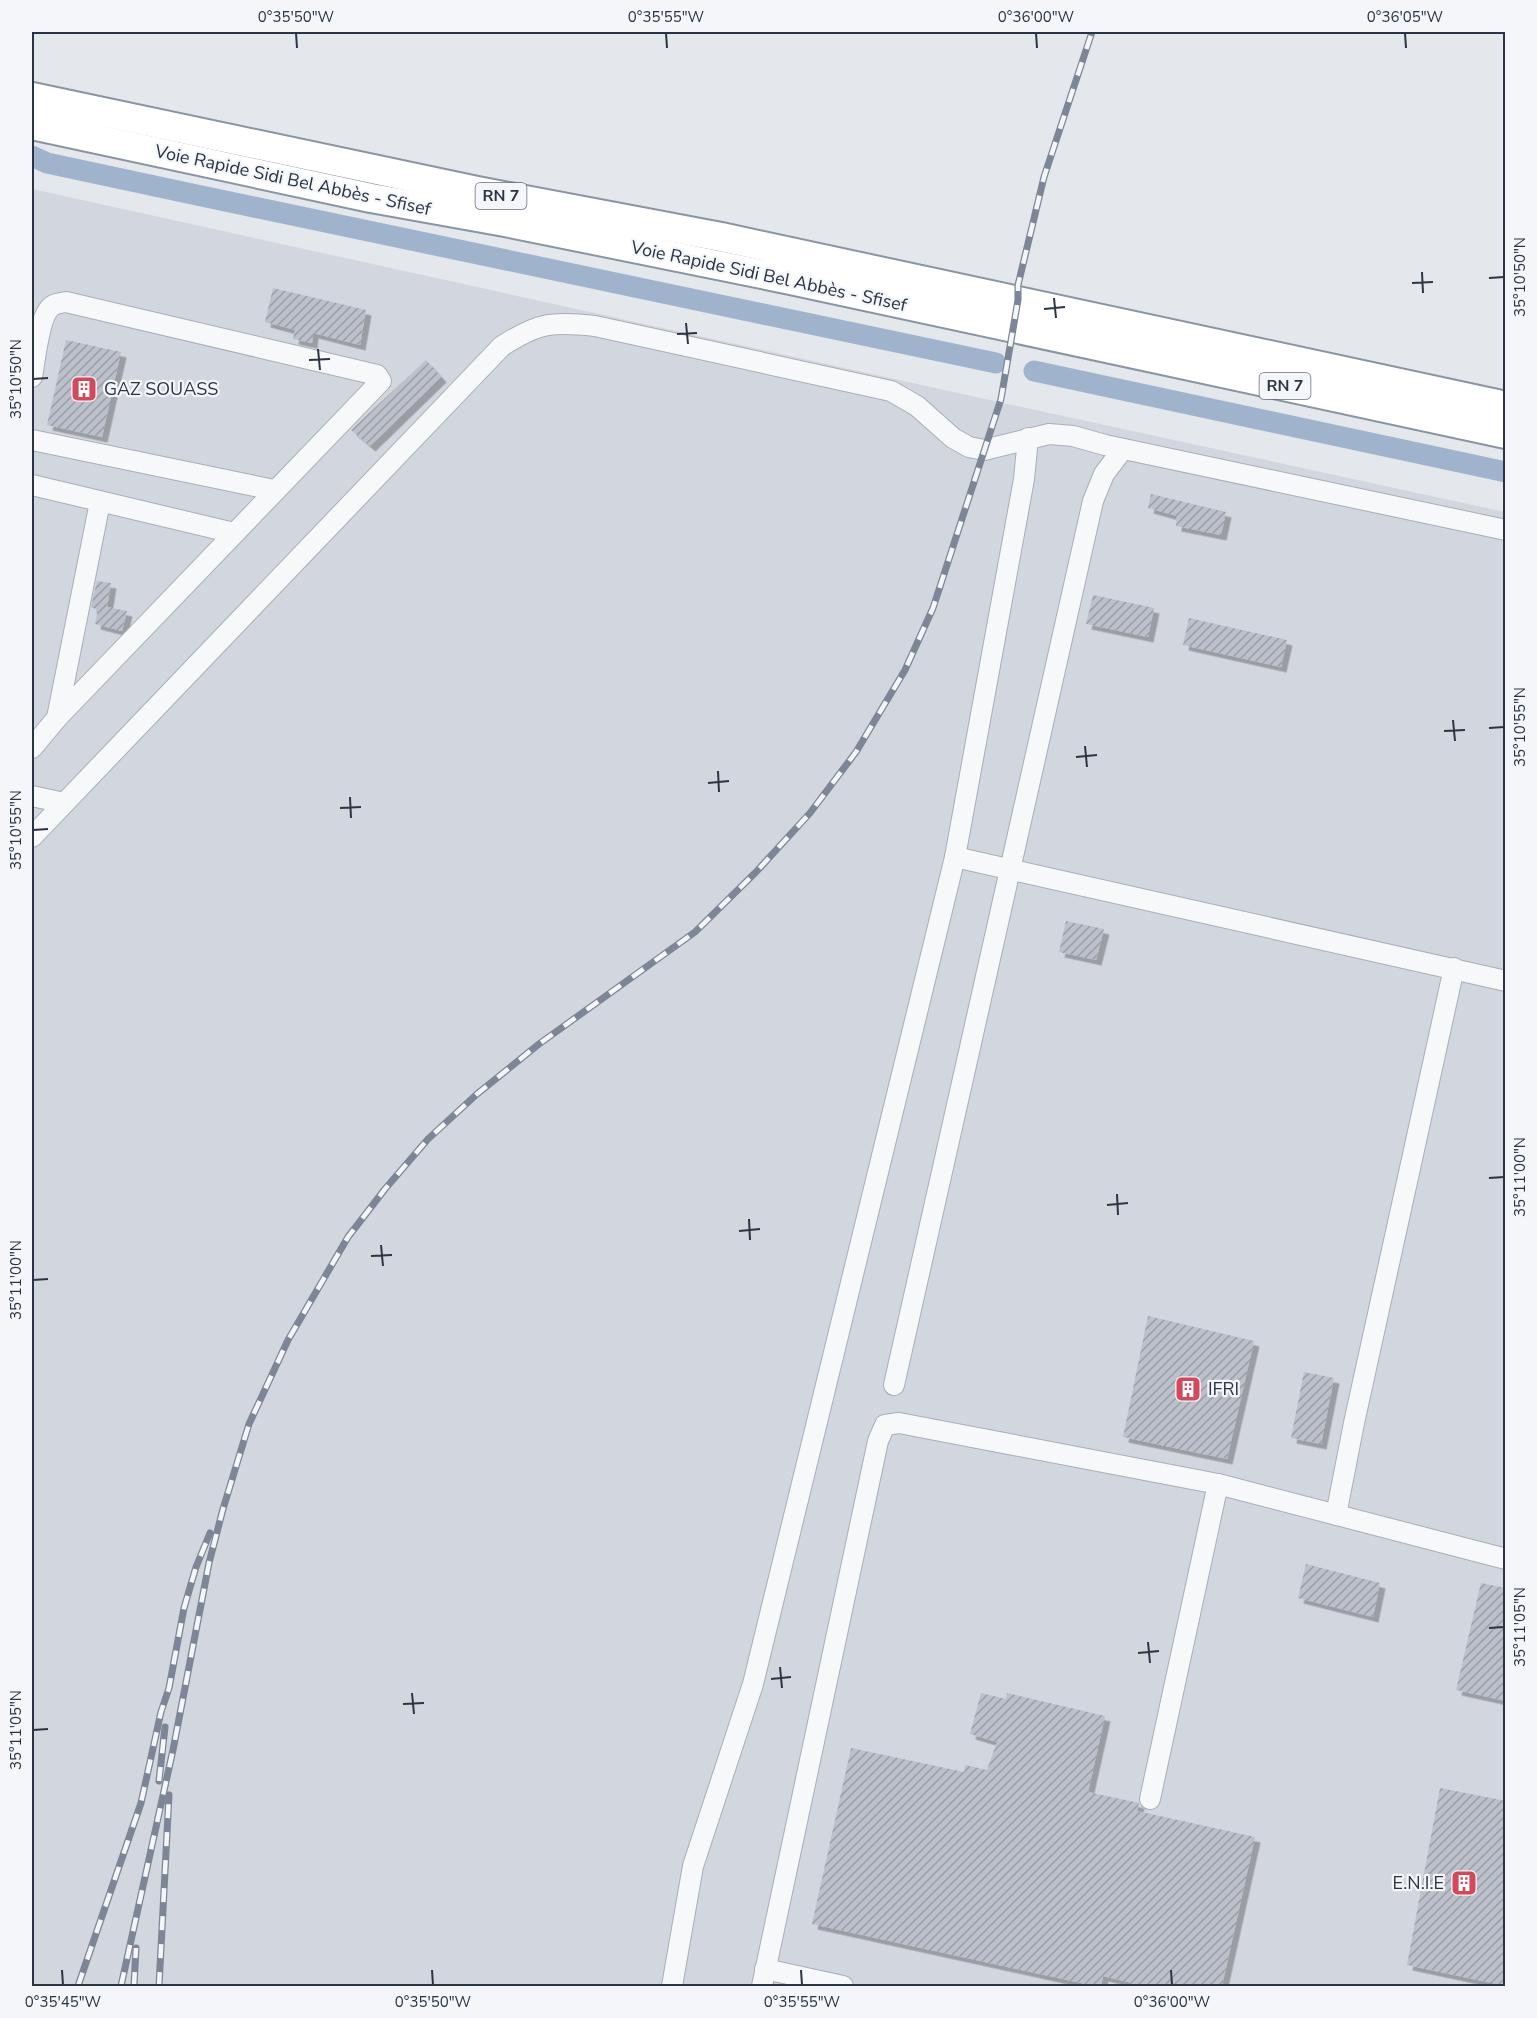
<svg xmlns="http://www.w3.org/2000/svg" width="1537" height="2018" font-family="'Nunito Sans',sans-serif">
<style>
.built{fill:#d2d6de}
.lines{fill:none;stroke-linecap:round;stroke-linejoin:round}
.canal{stroke:#9fb4cc;stroke-width:21}
.building{fill:url(#building-hatch);filter:url(#shadow)}
.minor-casing{stroke:#a9aeb7;stroke-width:22}
.highway-casing{stroke:#8b94a3;stroke-width:32}
.minor{stroke:#f7f8fa;stroke-width:20}
.highway{stroke:#fff;stroke-width:28}
.rail-casing{stroke:#7d8696;stroke-width:7}
.rail{stroke:#f4f6f9;stroke-width:4.5;stroke-dasharray:14;stroke-linecap:butt}
.ticks{fill:none;stroke:#2b3445;stroke-width:2}
.labels{text-anchor:middle;dominant-baseline:central;stroke-width:4.5;stroke-linejoin:round;paint-order:stroke}
.shield{fill:#f4f6f9;stroke:#676e7b;stroke-width:1.5}
.shield-label{font-size:16px;font-weight:bold;fill:#2b3445}
.street-label{font-size:18px;fill:#2b3445;stroke:#f4f6f9}
.poi-label{font-size:18px;fill:#2b3445;stroke:#f4f6f9;text-anchor:start}
.neatline{fill:none;stroke:#2b3445;stroke-width:2}
.ticks-label{font-size:15px;text-anchor:middle;fill:#2b3445}
</style>
<defs>
<pattern id="building-hatch" width="6" height="6" patternUnits="userSpaceOnUse" patternTransform="scale(1.5)"><rect width="6" height="6" fill="#bbc0ca"/><path d="M-1 1l2-2M0 6l6-6M5 7l2-2" fill="none" stroke="#989da6"/></pattern>
<filter id="shadow"><feDropShadow dx="5.5" dy="5.5" stdDeviation="0" flood-color="#0004"/></filter>
</defs>
<rect width="100%" height="100%" fill="#e4e7ec"/>
<polygon class="built" points="32,189 985,399 1505,512 1505,1986 32,1986"/>
<g class="lines">
<g class="canal">
<polyline points="32,156 47,163 178,191 996,363"/>
<polyline points="1034,371 1506,472"/>
</g>
</g>
<g class="building">
<polygon points="273,288 366,310 360,345 313,333 312,343 293,339 295,330 265,322"/>
<polygon points="66,340 121,352 102,437 47,425"/>
<polygon points="426,360 441,377 370,446 351,430"/>
<polygon points="1151,494 1226,512 1221,535 1176,526 1177,516 1148,508"/>
<polygon points="97,581 111,583 107,607 127,611 122,631 95,624 98,610 91,607"/>
<polygon points="1093,595 1154,608 1148,637 1086,624"/>
<polygon points="1189,618 1287,640 1281,667 1183,645"/>
<polygon points="1066,921 1104,929 1096,960 1059,952"/>
<polygon points="1148,1316 1254,1341 1227,1459 1123,1437"/>
<polygon points="1304,1372 1334,1378 1321,1444 1291,1438"/>
<polygon points="1306,1564 1380,1583 1373,1617 1298,1598"/>
<polygon points="1481,1583 1506,1588 1506,1701 1456,1690"/>
<polygon points="981,1693 1006,1699 1007,1693 1105,1716 1088,1792 1139,1803 1137,1811 1255,1837 1222,1986 1131,1986 1132,1983 1103,1976 1101,1986 1095,1986 812,1924 851,1748 964,1772 965,1765 987,1770 997,1742 970,1734"/>
<polygon points="1440,1788 1506,1801 1506,1986 1407,1965"/>
</g>
<g class="lines">
<g class="minor-casing">
<g id="minor">
<path d="M32,377C35,361 39,315 52,306C56,303 61,303 66,302L377,375L381,381L57,718L32,748"/>
<polyline points="32,440 274,490"/>
<polyline points="32,485 234,533"/>
<polyline points="57,718 100,502"/>
<polyline points="32,796 64,803"/>
<path d="M32,837L502,346C538,323 552,321 595,326L891,391L917,406L953,438L969,447L984,450L1049,434L1073,436L1105,445L1506,530"/>
<polyline points="955,857 1506,981"/>
<polyline points="894,1385 1093,501 1104,474 1123,449"/>
<polyline points="1336,1515 1354,1423 1454,968"/>
<polyline points="1150,1799 1218,1484"/>
<polyline points="765,1969 843,1986"/>
<polyline points="672,1986 693,1866 753,1684 955,857 1024,479 1028,438"/>
<polyline points="762,1986 878,1441 885,1425 899,1423 1218,1484 1506,1559"/>
</g>
</g>
<g class="highway-casing">
<g id="highway">
<polyline points="32,97 477,191 721,237 1506,406"/>
<polyline points="32,125 371,198 505,222 786,279 1506,434"/>
</g>
</g>
<use href="#minor" class="minor"/>
<use href="#highway" class="highway"/>
<g class="rail-casing">
<g id="rail">
<polyline points="159,1781 165,1727"/>
<polyline points="78,1986 141,1803 161,1712 169,1688 184,1608 196,1567 210,1533"/>
<polyline points="121,1986 173,1750 209,1563 223,1509 249,1424 288,1340 348,1237 385,1189 428,1139 477,1094 539,1044 695,932 756,872 810,813 856,752 905,670 933,608 1001,399 1018,300 1018,285 1044,177 1092,32"/>
<polyline points="134,1986 136,1948"/>
<polyline points="159,1986 169,1795"/>
</g>
</g>
<use href="#rail" class="rail"/>
</g>
<path class="ticks" d="M296,33L297,48M666,33L667,48M1036,33L1037,48M1405,33L1406,48M1422,272L1423,293M1489,278L1504,277M1412,283L1433,282M1054,298L1056,318M1044,309L1065,307M686,323L688,344M677,334L697,333M318,349L320,370M309,360L330,359M33,379L48,378M1453,720L1455,741M1489,728L1504,727M1444,731L1465,730M1085,746L1087,767M1076,757L1097,755M718,771L719,792M708,783L729,781M350,797L351,818M340,808L361,807M33,830L48,829M1489,1178L1504,1177M1117,1194L1118,1215M1107,1205L1128,1203M749,1219L750,1240M739,1231L760,1229M381,1245L383,1266M371,1256L392,1255M33,1280L48,1279M1489,1628L1504,1627M1148,1642L1150,1663M1138,1653L1159,1651M780,1667L782,1688M771,1679L791,1677M412,1693L414,1714M403,1704L424,1703M33,1730L48,1729M62,1970L63,1985M432,1970L433,1985M801,1970L802,1985M1171,1970L1172,1985"/>
<defs>
<g id="building-square" transform="scale(1.35)"><rect x="-9" y="-9" width="18" height="18" rx="4" fill="#d1495b" stroke="#f4f6f9"/><path d="M-4-6H4V6H1V3H-1V6H-4ZM-2.5-4.3h1.7v1.8h-1.7ZM.8-4.3h1.7v1.8H.8ZM-2.5-1h1.7V.8h-1.7ZM.8-1h1.7V.8H.8Z" fill="#fff"/></g>
</defs>
<g fill-rule="evenodd">
<use href="#building-square" x="84" y="389"/>
<use href="#building-square" x="1188" y="1389"/>
<use href="#building-square" x="1464" y="1883"/>
</g>
<g class="labels">
<g class="shield">
<rect x="475.5" y="183" width="51" height="26" rx="4.5"/>
<rect x="1259.5" y="373" width="51" height="26" rx="4.5"/>
</g>
<g class="shield-label">
<text x="501" y="196">RN 7</text>
<text x="1285" y="386">RN 7</text>
</g>
<g class="street-label">
<text transform="translate(293 180) rotate(12)">Voie Rapide Sidi Bel Abbès - Sfisef</text>
<text transform="translate(769 276) rotate(12)">Voie Rapide Sidi Bel Abbès - Sfisef</text>
</g>
<g class="poi-label">
<text x="104" y="389">GAZ SOUASS</text>
<text x="1208" y="1389">IFRI</text>
<text x="1444" y="1883" text-anchor="end">E.N.I.E</text>
</g>
</g>
<rect width="1537" height="2018" fill="none" stroke="#f4f6f9" stroke-width="66"/>
<rect x="33" y="33" width="1471" height="1952" class="neatline"/>
<g class="ticks-label">
<text x="296" y="22">0°35'50"W</text>
<text x="666" y="22">0°35'55"W</text>
<text x="1036" y="22">0°36'00"W</text>
<text x="1405" y="22">0°36'05"W</text>
<text transform="translate(1520 277) rotate(-90)" y="5">35°10'50"N</text>
<text transform="translate(16 379) rotate(-90)" y="5">35°10'50"N</text>
<text transform="translate(1520 727) rotate(-90)" y="5">35°10'55"N</text>
<text transform="translate(16 830) rotate(-90)" y="5">35°10'55"N</text>
<text transform="translate(1520 1177) rotate(-90)" y="5">35°11'00"N</text>
<text transform="translate(16 1280) rotate(-90)" y="5">35°11'00"N</text>
<text transform="translate(1520 1627) rotate(-90)" y="5">35°11'05"N</text>
<text transform="translate(16 1730) rotate(-90)" y="5">35°11'05"N</text>
<text x="63" y="2007">0°35'45"W</text>
<text x="433" y="2007">0°35'50"W</text>
<text x="802" y="2007">0°35'55"W</text>
<text x="1172" y="2007">0°36'00"W</text>
</g>
</svg>
